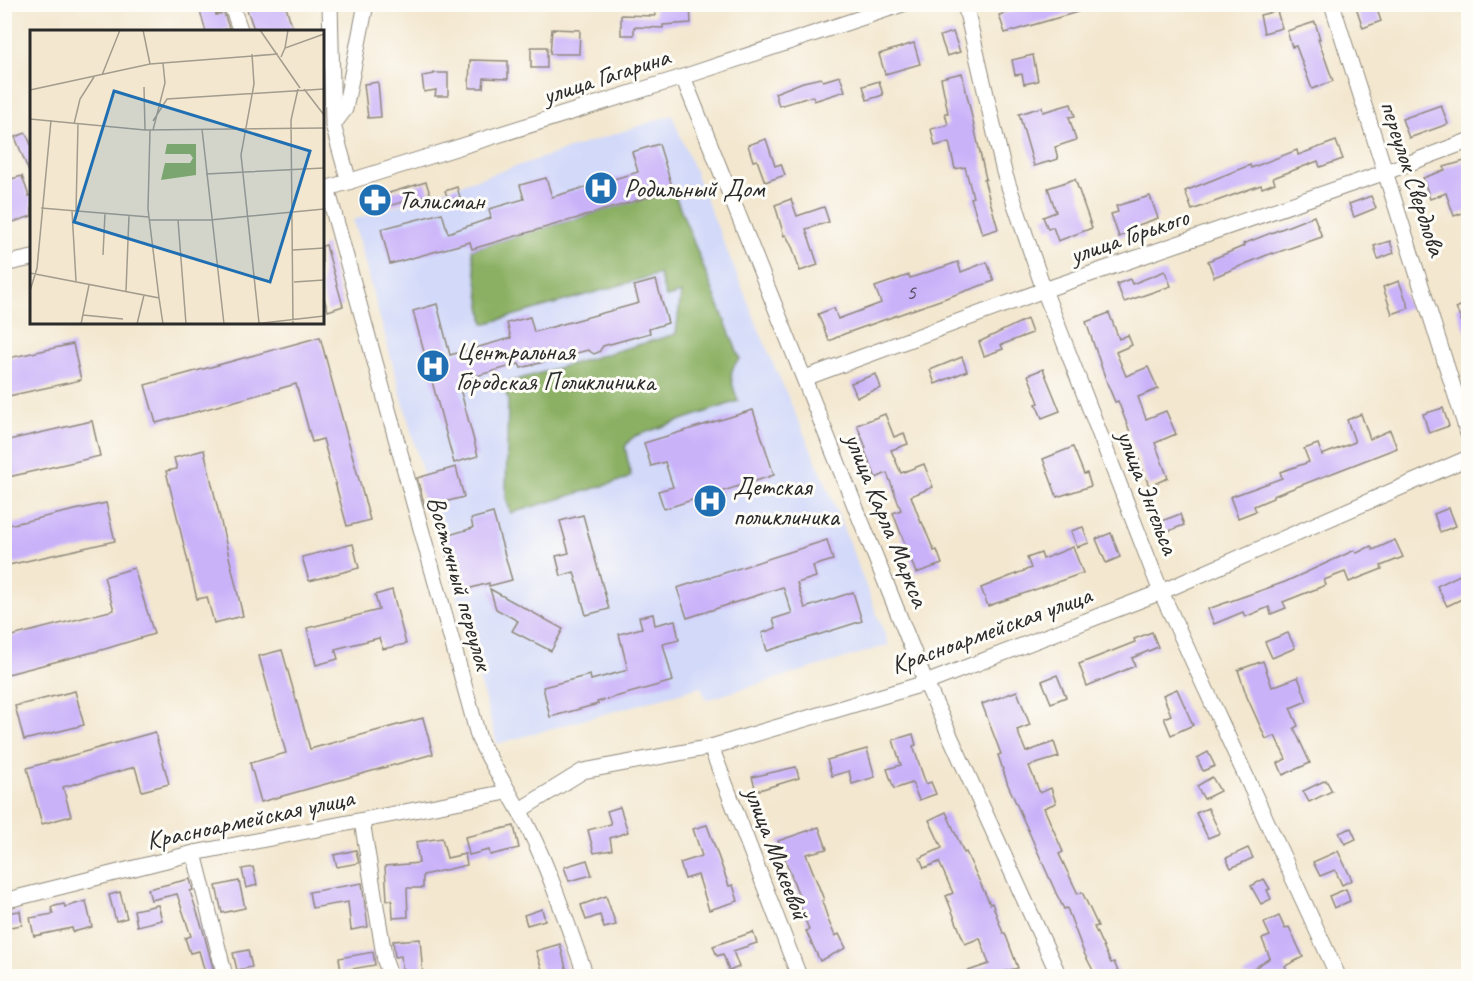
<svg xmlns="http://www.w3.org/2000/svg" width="1473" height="981" font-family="Caveat,sans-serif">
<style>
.built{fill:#d2d9f9}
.forest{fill:#8bb064;stroke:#5b6e48;stroke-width:1.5}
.building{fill:#cab2f9}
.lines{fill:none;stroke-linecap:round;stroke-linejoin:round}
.minor-casing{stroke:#8f897d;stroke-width:17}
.minor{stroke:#fff;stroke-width:15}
.labels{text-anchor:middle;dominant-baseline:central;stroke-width:6;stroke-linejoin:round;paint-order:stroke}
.number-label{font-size:22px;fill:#534d5e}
.street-label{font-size:26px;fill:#2b2b2b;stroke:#fdfcf7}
.poi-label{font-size:26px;fill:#2b2b2b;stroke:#fdfcf7;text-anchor:start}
.inset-road{fill:none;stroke:#a39c8d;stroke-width:1.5}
.view{fill:#1f6fb2;fill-opacity:0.15;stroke:#1f6fb2;stroke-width:3}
.inset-edge{fill:none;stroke:#2b2b2b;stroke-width:3}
</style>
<rect width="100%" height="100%" fill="#fdfcf7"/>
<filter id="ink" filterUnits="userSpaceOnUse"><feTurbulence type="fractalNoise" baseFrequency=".0167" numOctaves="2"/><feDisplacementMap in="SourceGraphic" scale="12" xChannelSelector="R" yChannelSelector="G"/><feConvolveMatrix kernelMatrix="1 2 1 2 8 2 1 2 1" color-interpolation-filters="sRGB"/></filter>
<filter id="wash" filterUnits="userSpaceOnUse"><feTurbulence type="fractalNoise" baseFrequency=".008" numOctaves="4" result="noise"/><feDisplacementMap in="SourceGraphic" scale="24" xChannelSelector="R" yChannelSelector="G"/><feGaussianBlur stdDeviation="1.35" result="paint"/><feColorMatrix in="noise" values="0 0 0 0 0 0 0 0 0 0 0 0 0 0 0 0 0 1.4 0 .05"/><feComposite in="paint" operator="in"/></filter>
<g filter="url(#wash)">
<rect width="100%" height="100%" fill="#f3e7cf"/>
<polygon class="built" points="672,115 767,349 825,481 889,645 706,700 701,687 497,744 353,220"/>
<path class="forest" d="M673,190L740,359C725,371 733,386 738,401L635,436L629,441L625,447L631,476L626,479L511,513L506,498L508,399L502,384L676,334L681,293L666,297L659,274L484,324L472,249Z"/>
<g id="blocks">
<g class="building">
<polygon points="198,4 213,4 216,15 224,13 229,28 219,32 206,32"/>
<polygon points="245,4 285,4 294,32 255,32"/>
<polygon points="655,4 690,4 691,23 663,25 663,28 634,27 634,35 621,35 621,15 655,16"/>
<polygon points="1045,4 1094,4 1095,7 1005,33 999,15 1026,7 1027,10"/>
<polygon points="1355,4 1375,4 1381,21 1363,28"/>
<polygon points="1277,11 1282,28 1264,33 1260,15"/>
<polygon points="1315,22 1320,39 1318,39 1333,81 1312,89 1296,46 1292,47 1287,31"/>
<polygon points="552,29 580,30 579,54 550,54"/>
<polygon points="953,32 960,52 947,56 940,36"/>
<polygon points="914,43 920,64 885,74 879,54"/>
<rect x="531" y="47" width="16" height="21"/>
<polygon points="1033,55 1038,81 1024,84 1022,74 1015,75 1012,60"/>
<polygon points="470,60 508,61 508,79 484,78 483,88 469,88"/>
<polygon points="434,73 448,73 448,96 435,96 436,90 424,92 422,76 434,74"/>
<polygon points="962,73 986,179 984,180 998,229 982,234 971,198 973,197 965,167 955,169 949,142 935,146 931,129 948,125 945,113 948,113 941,78"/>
<polygon points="840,76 845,91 814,101 813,96 779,106 775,93 803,82 821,78 823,81"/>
<polygon points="879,81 883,95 867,100 863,86"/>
<polygon points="378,82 381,117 368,118 364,84"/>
<polygon points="1071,104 1075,116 1069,117 1076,140 1055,147 1058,159 1034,166 1019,114 1042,107 1043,112"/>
<polygon points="1441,105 1448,124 1409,138 1402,119"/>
<polygon points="26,133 32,147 31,177 15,137"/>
<polygon points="766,139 775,166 781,164 785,175 765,182 757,160 753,161 748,145"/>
<polygon points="1336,141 1343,159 1320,167 1318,161 1273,178 1275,183 1262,188 1261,185 1192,210 1185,191 1250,165 1251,168 1297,150 1298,155"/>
<polygon points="659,144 673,190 472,249 470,242 390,264 381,229 442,213 448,233 491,218 489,209 524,199 520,185 546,178 552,197 638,172 632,152"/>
<polygon points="1468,160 1468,211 1454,216 1446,193 1430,199 1423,178 1445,170 1444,167"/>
<polygon points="22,176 29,196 32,195 32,216 4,225 4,181"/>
<polygon points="1075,179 1092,228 1058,241 1053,227 1048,229 1043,217 1056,212 1048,188"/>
<polygon points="426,182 430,194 375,210 372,198"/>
<polygon points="457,187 460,197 449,201 445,191"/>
<polygon points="1150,196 1158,218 1130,228 1131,232 1119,237 1111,214 1118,212 1116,206"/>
<polygon points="1371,196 1376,208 1354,217 1349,204"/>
<polygon points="791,199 797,216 824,207 829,222 806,229 818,265 800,271 793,249 786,235 784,236 775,205"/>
<polygon points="1314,216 1322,237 1273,254 1272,253 1214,277 1208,261 1244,246 1243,244"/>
<polygon points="1390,241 1394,253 1378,259 1374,246"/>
<polygon points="326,245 343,306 328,311 322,292 322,246"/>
<polygon points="958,262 961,272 987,262 994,281 844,334 829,341 818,314 834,308 838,319 881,303 875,287 909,275 910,278"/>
<polygon points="1165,271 1171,286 1124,302 1117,284 1130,279 1132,284"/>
<polygon points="656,280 668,323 649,329 650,333 603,346 599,352 594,354 588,350 521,368 519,364 458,381 478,456 454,463 413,311 437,304 450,355 511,338 507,323 530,317 534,332 639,303 634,286"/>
<polygon points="1399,281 1409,308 1392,314 1383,287"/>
<polygon points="1468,302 1468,336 1456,308"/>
<polygon points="1109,313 1119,339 1128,335 1132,345 1116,352 1126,376 1148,367 1158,389 1138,397 1146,419 1166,411 1176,434 1155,443 1168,478 1149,486 1129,433 1130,432 1118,401 1115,402 1107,383 1086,322"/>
<polygon points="1027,319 1032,333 1001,345 1003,349 984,356 979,342"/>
<polygon points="320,337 370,520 347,526 323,439 312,442 296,384 156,423 145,385"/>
<polygon points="73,344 81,380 4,397 4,359"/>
<polygon points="962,357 967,371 935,384 930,370"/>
<polygon points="1043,369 1060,411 1042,418 1036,404 1039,403 1028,375"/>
<polygon points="876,374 881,388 857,397 851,383"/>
<polygon points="1443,408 1449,426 1429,433 1423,414"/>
<polygon points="753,410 774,475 723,491 719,503 712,507 704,507 695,499 664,509 658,491 673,487 665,462 651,466 644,443"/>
<polygon points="885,414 894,437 904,433 908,444 891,450 901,473 924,464 933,487 911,496 921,523 922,522 934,551 937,550 942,564 916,573 893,513 901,510 887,473 876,478 864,449 866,448 857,425"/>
<polygon points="1361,414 1370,439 1390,430 1397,448 1273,496 1273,498 1254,506 1256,511 1238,518 1230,497 1282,478 1280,472 1309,462 1304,449 1318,444 1322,455 1355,442 1347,420"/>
<polygon points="92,421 100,456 4,478 4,441"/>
<polygon points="1073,447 1084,474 1087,473 1091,486 1057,497 1043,459"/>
<polygon points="204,450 243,616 214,623 207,597 197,599 166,471 177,469 174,458"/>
<polygon points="456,467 464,497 425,507 417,478"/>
<polygon points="106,503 115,541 4,566 4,526"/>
<polygon points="1449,508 1456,526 1440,532 1434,514"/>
<polygon points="493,513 512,580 489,586 489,583 457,592 442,537 473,528 471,519"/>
<polygon points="1180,514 1184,525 1166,532 1162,521"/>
<polygon points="583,515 609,609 586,615 574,572 561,576 556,556 569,553 560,521"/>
<polygon points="1083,527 1089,543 1077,547 1071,531"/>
<polygon points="1111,533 1120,557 1106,563 1096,539"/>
<polygon points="827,540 833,560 813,566 816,577 797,583 805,608 853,592 862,621 767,651 762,633 776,628 773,619 792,613 783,587 687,618 677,588"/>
<polygon points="1395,540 1403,557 1381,566 1382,569 1349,582 1345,572 1324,580 1326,585 1283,602 1286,608 1271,614 1269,607 1245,617 1243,612 1214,624 1208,609 1285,582 1355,550 1357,553 1371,546 1373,550"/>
<polygon points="353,544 359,568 309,581 302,557"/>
<polygon points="1073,547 1083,573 988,606 981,588 1031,568 1027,558 1041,553 1043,559"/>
<polygon points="134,568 154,634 105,649 4,675 4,638 114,610 104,577"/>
<polygon points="1468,571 1468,596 1447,606 1437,586"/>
<polygon points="490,589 563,629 551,651 512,631 518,621 496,609"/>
<polygon points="392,590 406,644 383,649 379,638 335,649 338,659 316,665 307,628 379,610 375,595"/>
<polygon points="653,614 655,625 675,620 679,640 663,644 673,681 597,702 598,704 550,717 543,687 590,675 591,680 628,670 619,634 642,628 639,617"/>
<polygon points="1152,632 1158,647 1132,658 1135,666 1087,686 1079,664 1135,642 1134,639"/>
<polygon points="1288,633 1295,648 1272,658 1265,642"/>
<polygon points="282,650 310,749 423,718 433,754 261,802 250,763 286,753 259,656"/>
<polygon points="1263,661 1272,687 1298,677 1307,701 1290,708 1298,726 1294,728 1310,763 1283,775 1278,763 1286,759 1275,736 1266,739 1247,697 1238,670"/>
<polygon points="1057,675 1066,697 1051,703 1042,681"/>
<polygon points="1177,689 1193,725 1171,735 1164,718 1171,715 1163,695"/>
<polygon points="75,691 84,725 24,740 15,706"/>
<polygon points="1017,691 1030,725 1017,730 1026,752 1054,742 1059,757 1029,766 1040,793 1051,788 1056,803 1044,808 1063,852 1059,854 1078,894 1082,892 1098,926 1094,927 1111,963 1114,962 1120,976 1096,976 1084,953 1067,908 1064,909 1056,893 1008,785 998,755 1001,754 982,704"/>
<polygon points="155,732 169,784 142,791 135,767 63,787 71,816 42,824 27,768"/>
<polygon points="913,734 916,745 913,746 926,784 931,782 936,794 919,800 912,783 894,789 887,769 901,765 893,740"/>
<polygon points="867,749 875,777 852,784 849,771 832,776 827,760"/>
<polygon points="1208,752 1215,766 1203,771 1197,758"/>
<polygon points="796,767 799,778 756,791 752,777"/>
<polygon points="1212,777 1220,791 1204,799 1197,786"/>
<polygon points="1326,780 1332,791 1309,802 1303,791"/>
<polygon points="620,807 628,832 610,838 612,850 594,853 588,830 611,824 607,811"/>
<polygon points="1208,808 1220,833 1208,838 1196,813"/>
<polygon points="946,812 964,853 966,852 990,904 992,903 1003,933 1005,933 1018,968 987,976 960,976 959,974 989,964 980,938 965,944 946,896 953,893 939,862 924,868 920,858 942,848 929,820"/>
<polygon points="707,825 729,886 733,885 738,901 709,910 698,875 685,879 680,863 702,856 693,829"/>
<polygon points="514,826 519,848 490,855 489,850 469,855 465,837"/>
<polygon points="819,827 827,849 806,854 824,900 822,901 829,922 835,936 839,934 846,948 820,961 806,931 809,930 800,905 802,904 778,841"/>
<polygon points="1351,828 1356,839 1345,844 1339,833"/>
<polygon points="442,838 447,858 465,854 467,865 423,875 423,888 407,888 408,917 393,918 392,900 387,900 385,866 419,863 416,842"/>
<polygon points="1248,848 1253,858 1231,868 1226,858"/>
<polygon points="356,850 359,863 337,867 334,855"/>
<polygon points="1338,851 1352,880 1342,885 1335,870 1320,876 1313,862"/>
<polygon points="587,860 592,875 569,881 564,867"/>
<polygon points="253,867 257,885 246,888 242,869"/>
<polygon points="190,879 193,890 190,891 203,930 215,976 206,976 199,951 190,953 185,938 191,936 177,894 151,900 148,889"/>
<polygon points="1264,879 1270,889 1267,890 1271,899 1261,904 1251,886"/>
<polygon points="239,881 245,908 222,913 216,886"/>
<polygon points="362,883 368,927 351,930 348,902 312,908 309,892"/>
<polygon points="1346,889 1350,901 1334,908 1329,896"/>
<polygon points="120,892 127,918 116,921 109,895"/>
<polygon points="606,896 616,925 604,928 600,915 586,920 581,905"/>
<polygon points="86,901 92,927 73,932 72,928 34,936 30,918 53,914 51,907 64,904 65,907"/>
<polygon points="158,905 162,920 137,926 134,910"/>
<polygon points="542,909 545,920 527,925 524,915"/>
<polygon points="20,911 22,925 4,928 4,913"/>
<polygon points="1279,916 1285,929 1289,927 1303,957 1285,966 1290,976 1242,976 1270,958 1262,939 1270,936 1264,923"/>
<polygon points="753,932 757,943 733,951 739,967 729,971 723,954 717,956 713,946"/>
<polygon points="420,939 423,976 403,976 401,956 395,957 393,941"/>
<polygon points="560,944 568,976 544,976 536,951"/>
<polygon points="248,950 252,967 237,970 233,953"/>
<polygon points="373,952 375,965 341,971 339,958"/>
</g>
</g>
</g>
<g filter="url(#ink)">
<use href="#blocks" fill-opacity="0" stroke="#8f897d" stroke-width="1.5"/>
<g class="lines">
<g class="minor-casing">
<g id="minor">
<polyline points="231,4 241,32"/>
<polyline points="330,4 333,125 349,182"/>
<polyline points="965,4 1004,172 1044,290 1161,592 1338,976"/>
<polyline points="1332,4 1468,434"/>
<polyline points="683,77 926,683 1059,976"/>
<polyline points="333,125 345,109 366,4"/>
<path d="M327,188L479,739C495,771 515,800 530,831C552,876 569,930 586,976"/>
<polyline points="322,190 683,77 903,4"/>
<polyline points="4,264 32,258"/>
<polyline points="805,378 1044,290 1386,172 1468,141"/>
<polyline points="711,747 799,976"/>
<polyline points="520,810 583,771 711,747 926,683 1161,592 1468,458"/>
<polyline points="362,821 385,961 390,976"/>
<polyline points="194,853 225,976"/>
<polyline points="4,901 194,853 507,792"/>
</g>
</g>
<use href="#minor" class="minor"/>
</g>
</g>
<defs>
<g id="hospital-disc" transform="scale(1.725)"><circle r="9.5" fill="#1f6fb2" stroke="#fdfcf7"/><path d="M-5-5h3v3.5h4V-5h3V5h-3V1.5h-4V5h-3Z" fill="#fff"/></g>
<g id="pharmacy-disc" transform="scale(1.725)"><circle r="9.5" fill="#1f6fb2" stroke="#fdfcf7"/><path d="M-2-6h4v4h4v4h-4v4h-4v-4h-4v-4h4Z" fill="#fff"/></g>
</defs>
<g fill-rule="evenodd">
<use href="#hospital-disc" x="601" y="188"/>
<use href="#pharmacy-disc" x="375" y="200"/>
<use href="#hospital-disc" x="433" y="366"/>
<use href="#hospital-disc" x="710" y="501"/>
</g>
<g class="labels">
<g class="number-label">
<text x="911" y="292">5</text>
</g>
<g class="street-label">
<text transform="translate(606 76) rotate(-18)">улица Гагарина</text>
<text transform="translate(1413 178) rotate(72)">переулок Свердлова</text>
<text transform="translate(1129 236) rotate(-19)">улица Горького</text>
<text transform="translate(1148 492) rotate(69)">улица Энгельса</text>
<text transform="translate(887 520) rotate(68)">улица Карла Маркса</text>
<text transform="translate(460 583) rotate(74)">Восточный переулок</text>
<text transform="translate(991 630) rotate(-20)">Красноармейская улица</text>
<text transform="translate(250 819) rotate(-12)">Красноармейская улица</text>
<text transform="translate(777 853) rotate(69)">улица Макеевой</text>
</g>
<g class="poi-label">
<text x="624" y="188">Родильный Дом</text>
<text x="398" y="200">Талисман</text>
<text x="456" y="351">Центральная<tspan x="456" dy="30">Городская Поликлиника</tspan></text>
<text x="733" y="486">Детская<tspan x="733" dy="30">поликлиника</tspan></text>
</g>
</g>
<g transform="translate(30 30)">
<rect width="294" height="294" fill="#f3e7cf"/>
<path d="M137,114H166V145L131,150L135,133H160L163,128L160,124H135Z" fill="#8bb064"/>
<path class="inset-road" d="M113,0L120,34M230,0L270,58M255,18L258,0M222,24L224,54L211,125L229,293M251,27L255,18L294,4M72,45L90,0M114,57L115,100M274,59L294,85M0,60L120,34L248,24M0,89L115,100L294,98M123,91L137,69L294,59M44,94L50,69L64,47M172,99L194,294M120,100L118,179L129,268M123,100L135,53L133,33M176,144L294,138M11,178L119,187M42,181L46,251M46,181L48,94M120,190H180L294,179M148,190L156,294M263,220L294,218M73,225L75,183M0,243L129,268L133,294M264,252L294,250M0,261L7,238L21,90M96,261L99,185M53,285L93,289M51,294L59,255M107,294L114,265M223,294L294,286M263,294L261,90L268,59"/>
<path class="view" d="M84,61L280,121L240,252L44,192Z"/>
<rect width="294" height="294" class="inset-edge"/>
</g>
<rect width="1473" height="981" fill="none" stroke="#fdfcf7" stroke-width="24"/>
</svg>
